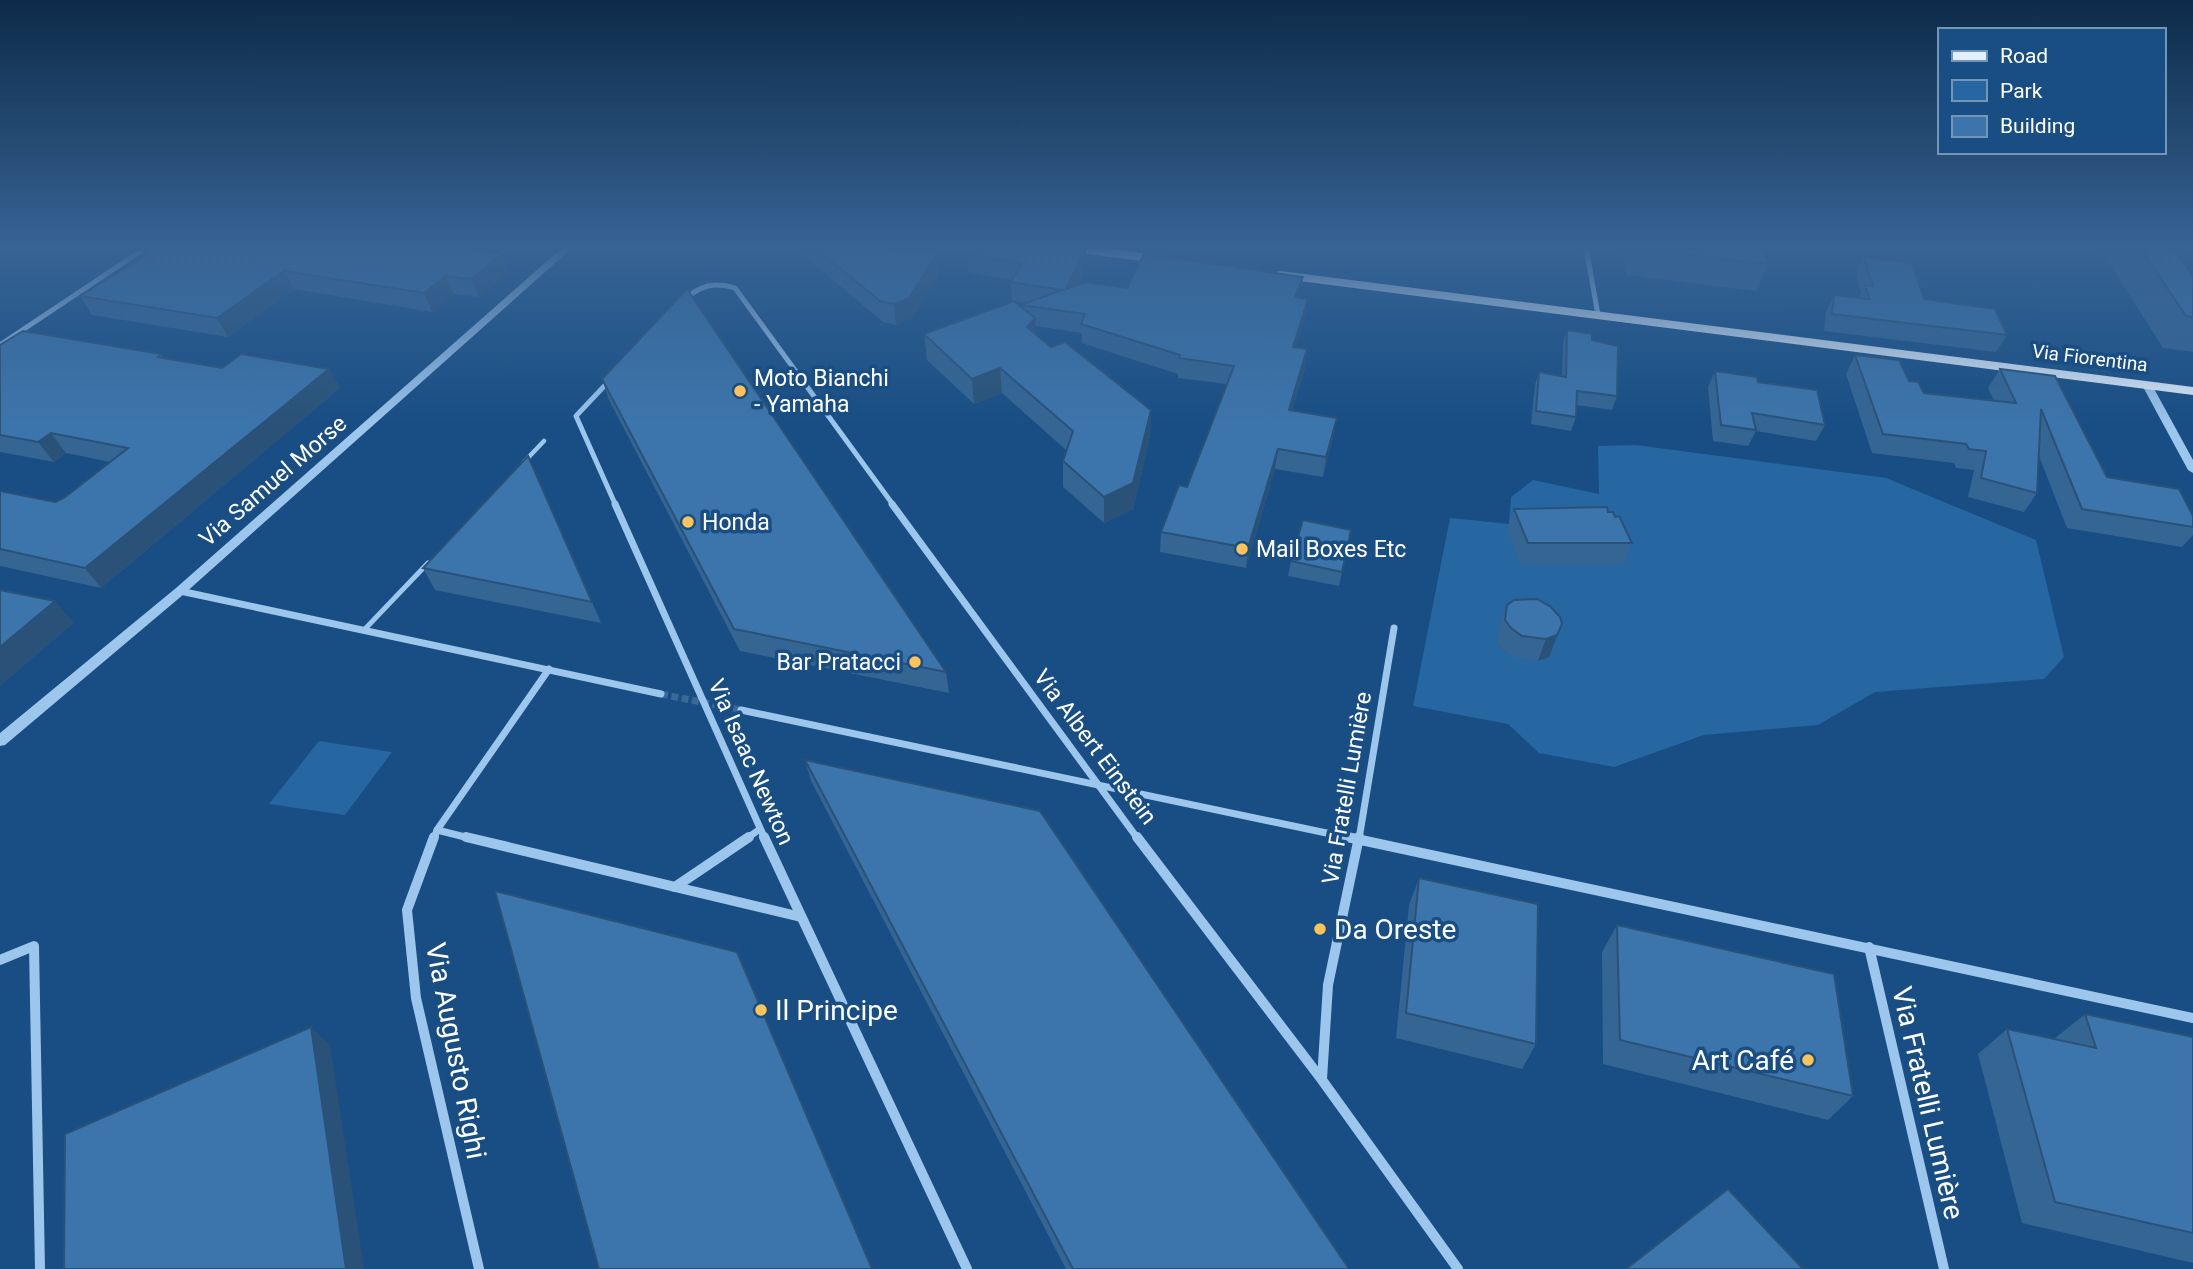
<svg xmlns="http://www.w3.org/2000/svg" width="2193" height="1269" font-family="Roboto,sans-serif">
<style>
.green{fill:#2666a1}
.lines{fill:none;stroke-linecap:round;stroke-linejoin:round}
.minor-tunnel{stroke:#3b6996;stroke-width:7;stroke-dasharray:7 3.5;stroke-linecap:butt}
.service-far1{stroke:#9cc6ec;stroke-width:4.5}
.service{stroke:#9cc6ec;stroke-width:5}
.minor-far2{stroke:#9cc6ec;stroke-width:5}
.minor-far1{stroke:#9cc6ec;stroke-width:7}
.minor{stroke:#9cc6ec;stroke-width:10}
.tertiary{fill:#9cc6ec;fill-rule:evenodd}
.primary{fill:#e1efff;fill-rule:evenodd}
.wall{fill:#346593}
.shaded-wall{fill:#2a5278}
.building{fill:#3c75ab;stroke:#2a5278;stroke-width:2}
.poi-dot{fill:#ffc357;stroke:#184e84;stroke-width:2.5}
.labels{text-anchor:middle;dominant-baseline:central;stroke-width:7;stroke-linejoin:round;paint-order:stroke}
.far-street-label{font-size:19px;fill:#fff;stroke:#184e84}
.poi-label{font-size:23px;fill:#fff;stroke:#184e84;text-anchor:start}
.street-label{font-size:23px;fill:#fff;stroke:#184e84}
.near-poi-label{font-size:28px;fill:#fff;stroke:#184e84;text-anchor:start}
.near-street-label{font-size:28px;fill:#fff;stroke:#184e84}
</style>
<rect width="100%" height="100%" fill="#184e84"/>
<g class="green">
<polygon points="1636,445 1886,478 2036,540 2064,657 2044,679 1875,692 1818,725 1704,735 1614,767 1539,753 1508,724 1413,706 1450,518 1509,524 1511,497 1533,480 1599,494 1598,446"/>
<polygon points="319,741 392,752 345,815 269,804"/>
</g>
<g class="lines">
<polyline class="minor-tunnel" points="661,694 741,710"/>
<polyline class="service-far1" points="524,462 544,441"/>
<polyline class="service" points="364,630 428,563"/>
<g class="minor-far2">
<polyline points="1586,247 1598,315"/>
<path d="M683,301C699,286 714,281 735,288L894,506"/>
<polyline points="0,345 147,247"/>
<polyline points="609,381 576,416 616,506"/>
</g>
<g class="minor-far1">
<polyline points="615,504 765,839"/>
<polyline points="892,504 1138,839"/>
<polyline points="180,591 661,694"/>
<polyline points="741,710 1355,839"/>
<polyline points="437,830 473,839"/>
<polyline points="434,839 437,830 549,669"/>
<polyline points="746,839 760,829"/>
<polyline points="1359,839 1394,628"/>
</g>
<g class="minor">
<polyline points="434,837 407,910 416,998 479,1269"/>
<polyline points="466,837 801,917"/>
<polyline points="764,837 967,1269"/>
<polyline points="1137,837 1322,1080 1458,1269"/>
<polyline points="1347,837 2193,1018"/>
<polyline points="675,887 749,837"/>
<polyline points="1869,947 1944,1269"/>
<polyline points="0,960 34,946 40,1269"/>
<polyline points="1322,1079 1328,985 1359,837"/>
</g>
<g class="tertiary">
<polygon points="563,247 573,247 184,594 5,745 0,746 0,733 176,588"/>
<polygon points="2147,382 2152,385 2193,460 2193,473 2188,470 2142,385"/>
</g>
<g class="primary">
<polygon points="1059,247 1097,247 1165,256 1171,260 1165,264 1065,251"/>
<polygon points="1280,271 2193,387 2193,395 1276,278 1276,272"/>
</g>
</g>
<g class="wall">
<polygon points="800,247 893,247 937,253 939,274 912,318 896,325 883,322 802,254"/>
<polygon points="1623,247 1766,247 1764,252 1768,264 1756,291 1626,275"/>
<polygon points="2099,247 2173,247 2193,276 2193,352 2163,348"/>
<polygon points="142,251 502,254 509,272 479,297 454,294 432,312 294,289 228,337 92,315 80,296 145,256"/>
<polygon points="967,254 1086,267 1078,285 1300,295 1299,298 1308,299 1305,318 1296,347 1305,368 1292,410 1333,437 1323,477 1275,469 1246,568 1160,552 1161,532 1187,487 1227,384 1178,378 1178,374 1082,343 1082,333 1035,326 1035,334 1051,347 1151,410 1150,436 1133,509 1104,523 1063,487 1063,461 1066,450 1002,393 974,404 927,360 924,334 1021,307 1021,305 1026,303 1012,301 1011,282 1013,280 968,272"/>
<polygon points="1864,257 1924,299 2007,335 1996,352 1824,331 1826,312 1834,295 1859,297 1861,293 1856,274"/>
<polygon points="1567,330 1592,340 1617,396 1612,410 1576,405 1576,417 1571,431 1531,424 1535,385 1539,372 1562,376 1563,343"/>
<polygon points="0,345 161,354 164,358 222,368 329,369 340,388 101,588 0,566 0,491 55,502 64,498 110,462 66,453 54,462 0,452"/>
<polygon points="1855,355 1924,393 1994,401 1988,388 2000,369 2107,477 2193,516 2193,535 2182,547 2067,528 2039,456 2037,493 2024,512 1968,497 1974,470 1956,468 1954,463 1872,453 1846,374"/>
<polygon points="1715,371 1758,382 1825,425 1816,441 1756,431 1748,446 1713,441 1708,387"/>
<polygon points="602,379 946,672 949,693 740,651 609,400"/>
<polygon points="1514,509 1608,512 1632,543 1623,565 1520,565 1507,530"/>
<polygon points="1351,530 1339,586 1288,576 1291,561"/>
<polygon points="423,568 592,602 601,623 435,590"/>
<polygon points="1507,605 1551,607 1549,657 1538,661 1514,657 1503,650 1497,642 1499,627"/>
<polygon points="805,760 1349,1269 1066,1269 811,781"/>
<polygon points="1419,878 1536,1044 1522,1069 1396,1038 1409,905"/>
<polygon points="1617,925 1853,1096 1828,1120 1603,1064 1602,952"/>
<polygon points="2085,1014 2193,1037 2193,1263 2022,1223 1978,1054 2007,1029 2054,1039"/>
</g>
<g class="shaded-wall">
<polygon points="481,247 509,247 502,254 509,272 479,297 471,279 478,250"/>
<polygon points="1086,248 1086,267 1066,308 1066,289"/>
<polygon points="937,253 939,274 912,318 896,325 894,304"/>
<polygon points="284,271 294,289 228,337 217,318"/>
<polygon points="446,276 454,294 432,312 424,293"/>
<polygon points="1303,277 1300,295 1293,316 1295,297"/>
<polygon points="1308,299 1305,318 1290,366 1293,347"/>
<polygon points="1035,318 1036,343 1027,327"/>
<polygon points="1307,349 1305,368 1286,429 1289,410"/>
<polygon points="1000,368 1002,393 974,404 972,379"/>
<polygon points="329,369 340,388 101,588 85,568"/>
<polygon points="1151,410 1150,436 1133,509 1104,523 1104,497"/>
<polygon points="1337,418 1333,437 1323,477 1326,457"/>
<polygon points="51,433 66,453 54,462 38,442"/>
<polygon points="1278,449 1275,469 1246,568 1248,548"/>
<polygon points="55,601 74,623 0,686 0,647"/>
<polygon points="1562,624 1549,657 1538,661 1546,639"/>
<polygon points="311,1027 330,1045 364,1269 346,1269"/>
</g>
<g class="building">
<polygon points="148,247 481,247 478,250 502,254 471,279 446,276 424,293 284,271 217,318 80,296 150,253 142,251"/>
<polygon points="814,247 893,247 937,253 909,298 894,304 880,301"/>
<polygon points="971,247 1078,247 1086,248 1066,289 1085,282 1127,288 1144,254 1303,277 1295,297 1308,299 1293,347 1307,349 1289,410 1337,418 1326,457 1278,449 1248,548 1161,532 1179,485 1187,487 1234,366 1179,358 1180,355 1081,324 1085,314 1021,305 1062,290 1011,282 1022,263 967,254"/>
<polygon points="1635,247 1763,247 1768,264 1635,249"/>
<polygon points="2140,247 2173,247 2193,276 2193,317 2186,316"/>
<polygon points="1864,257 1912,263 1924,299 1995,309 2007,335 1832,314 1834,295 1870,299 1865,285 1873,286"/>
<polygon points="687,289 946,672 734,629 602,379"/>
<polygon points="1014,301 1035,318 1027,327 1051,347 1065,342 1151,410 1133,483 1104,497 1063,461 1073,431 1000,368 972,379 924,334"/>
<polygon points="1567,330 1592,334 1592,340 1618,346 1617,396 1577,391 1576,417 1536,411 1539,372 1566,377"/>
<polygon points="23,331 161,354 158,357 222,368 241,354 329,369 85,568 0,549 0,491 55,502 64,498 128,448 51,433 38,442 0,435 0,345"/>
<polygon points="1855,355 1899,360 1909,381 1918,382 1924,393 2016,403 2000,369 2055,376 2107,477 2179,489 2193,516 2193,527 2082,509 2041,409 2037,493 1981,478 1986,451 1969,449 1966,444 1883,434"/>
<polygon points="1715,371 1757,377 1758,382 1817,390 1825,425 1752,413 1756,430 1721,425"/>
<polygon points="528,456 592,602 423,568"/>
<polygon points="1607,507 1608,512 1613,512 1615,517 1619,516 1632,543 1528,543 1514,509"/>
<polygon points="1303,520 1351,530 1342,572 1291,561"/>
<polygon points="0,590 55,601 0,647"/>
<polygon points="1537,599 1551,607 1560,617 1562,624 1557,635 1546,639 1522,636 1511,628 1505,620 1507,605 1514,600"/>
<polygon points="805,760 1040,811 1349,1269 1073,1269"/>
<polygon points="1419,878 1538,904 1536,1044 1406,1013"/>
<polygon points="495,891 737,952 872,1269 599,1269"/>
<polygon points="1617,925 1834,974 1853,1096 1620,1040"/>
<polygon points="2085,1014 2193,1037 2193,1233 2055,1202 2007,1029 2096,1048"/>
<polygon points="311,1027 346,1269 64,1269 65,1134"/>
<polygon points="1728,1189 1803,1269 1626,1269"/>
</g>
<linearGradient id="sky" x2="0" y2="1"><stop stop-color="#0d2b49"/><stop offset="0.58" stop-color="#376394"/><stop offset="1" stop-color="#376394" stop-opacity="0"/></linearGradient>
<rect width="2193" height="425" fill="url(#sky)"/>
<g class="poi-dot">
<circle cx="740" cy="391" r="7"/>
<circle cx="688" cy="522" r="7"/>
<circle cx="1242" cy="549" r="7"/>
<circle cx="915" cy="662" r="7"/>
<circle cx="1320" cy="929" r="7"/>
<circle cx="761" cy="1010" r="7"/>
<circle cx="1808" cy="1060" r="7"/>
</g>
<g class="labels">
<g class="far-street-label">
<text transform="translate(2090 358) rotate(7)">Via Fiorentina</text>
</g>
<g class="poi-label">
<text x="754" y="378">Moto Bianchi<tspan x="754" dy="26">- Yamaha</tspan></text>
<text x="702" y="522">Honda</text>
<text x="1256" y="549">Mail Boxes Etc</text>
<text x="901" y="662" text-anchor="end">Bar Pratacci</text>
</g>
<g class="street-label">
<text transform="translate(273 481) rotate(-41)">Via Samuel Morse</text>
<text transform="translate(1095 747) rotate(53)">Via Albert Einstein</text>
<text transform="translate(751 762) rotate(66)">Via Isaac Newton</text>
<text transform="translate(1347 788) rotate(-80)">Via Fratelli Lumière</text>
</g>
<g class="near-poi-label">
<text x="1334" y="929">Da Oreste</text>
<text x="775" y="1010">Il Principe</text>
<text x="1794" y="1060" text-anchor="end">Art Café</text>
</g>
<g class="near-street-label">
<text transform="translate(456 1051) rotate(79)">Via Augusto Righi</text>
<text transform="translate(1928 1103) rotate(77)">Via Fratelli Lumière</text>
</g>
</g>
<rect x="1938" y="28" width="228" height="126" fill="#184e84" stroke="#7495b5" stroke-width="2"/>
<rect x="1952" y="51" width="35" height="10" fill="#e1efff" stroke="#7495b5" stroke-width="2"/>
<text x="2000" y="63" font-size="21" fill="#ffffff">Road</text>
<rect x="1952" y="80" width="35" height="21" fill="#2666a1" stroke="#7495b5" stroke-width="2"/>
<text x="2000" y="98" font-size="21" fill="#ffffff">Park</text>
<rect x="1952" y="116" width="35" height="21" fill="#3c75ab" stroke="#7495b5" stroke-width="2"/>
<text x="2000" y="133" font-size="21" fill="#ffffff">Building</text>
</svg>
